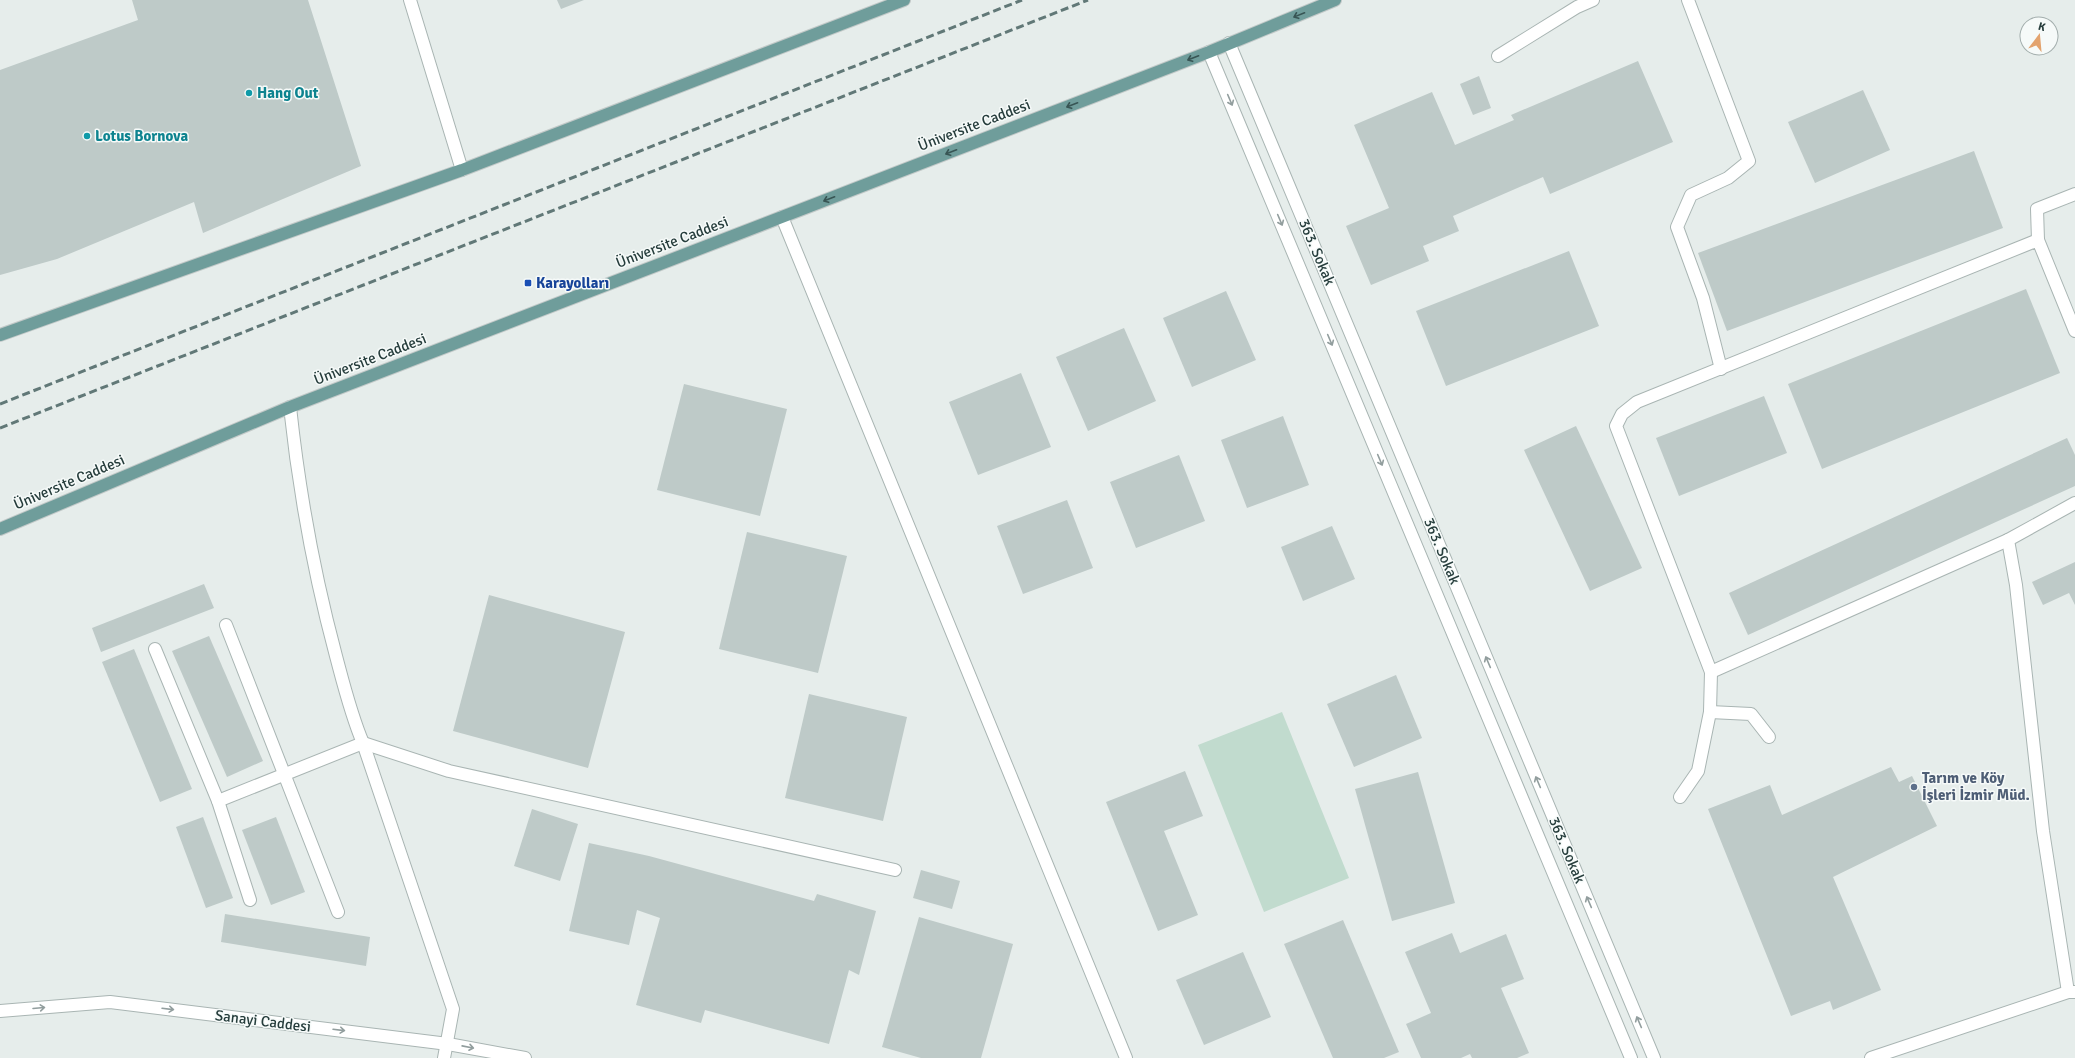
<svg xmlns="http://www.w3.org/2000/svg" width="2075" height="1058" font-family="Signika,sans-serif">
<style>
.green{fill:#c1dbce}
.building{fill:#becac8}
.lines{fill:none;stroke-linecap:round;stroke-linejoin:round}
.minor-casing{stroke:#a9b5b3;stroke-width:14}
.major-casing{stroke:#c2c9c8;stroke-width:14}
.minor{stroke:#fff;stroke-width:12}
.major{stroke:#6f9d9b;stroke-width:12}
.rail{stroke:#617877;stroke-width:3;stroke-dasharray:8 4;stroke-linecap:butt}
.oneway{stroke:#385554}
.oneway2{stroke:#929e9e}
.culture-dot{fill:#0f9aa8;stroke:#f6faf9;stroke-width:1.5}
.transit-dot{fill:#1a4fb4;stroke:#f6faf9;stroke-width:1.5}
.service-dot{fill:#5c6f8a;stroke:#f6faf9;stroke-width:1.5}
.labels{text-anchor:middle;dominant-baseline:central;stroke-width:3;stroke-linejoin:round;paint-order:stroke}
.culture-label{font-size:15px;font-weight:bold;fill:#0d838f;stroke:#f6faf9;text-anchor:start}
.street-label{font-size:15px;fill:#263d3c;stroke:#f6faf9}
.transit-label{font-size:15px;font-weight:bold;fill:#164399;stroke:#f6faf9;text-anchor:start}
.service-label{font-size:15px;font-weight:bold;fill:#4e5e75;stroke:#f6faf9;text-anchor:start}
</style>
<rect width="100%" height="100%" fill="#e6edeb"/>
<polygon class="green" points="1282,712 1349,878 1264,912 1198,745"/>
<g class="building">
<polygon points="132,0 308,0 361,166 203,233 194,202 57,259 0,275 0,70 138,20"/>
<polygon points="557,0 584,0 561,9"/>
<polygon points="1638,61 1673,142 1550,194 1543,177 1453,216 1459,231 1423,246 1429,261 1371,285 1346,226 1389,208 1354,125 1432,92 1455,145 1514,120 1511,115"/>
<polygon points="1479,76 1491,108 1473,115 1460,84"/>
<polygon points="1863,90 1890,150 1815,183 1788,122"/>
<polygon points="1974,151 2003,228 1727,331 1698,253"/>
<polygon points="1569,251 1599,326 1446,386 1416,311"/>
<polygon points="2026,289 2060,373 1822,469 1788,384"/>
<polygon points="1226,291 1256,360 1192,387 1163,318"/>
<polygon points="1124,328 1156,401 1088,431 1056,357"/>
<polygon points="1021,373 1051,447 978,475 949,402"/>
<polygon points="684,384 787,409 760,516 657,490"/>
<polygon points="1764,396 1787,453 1679,496 1656,438"/>
<polygon points="1283,416 1309,485 1247,508 1221,440"/>
<polygon points="1576,426 1642,568 1590,591 1524,450"/>
<polygon points="2067,438 2075,455 2075,486 1748,635 1729,593"/>
<polygon points="1179,455 1205,521 1136,548 1110,482"/>
<polygon points="1067,500 1093,568 1023,594 997,526"/>
<polygon points="1332,526 1355,579 1303,601 1281,547"/>
<polygon points="747,532 847,556 818,673 719,649"/>
<polygon points="2075,562 2075,605 2069,593 2043,605 2032,582"/>
<polygon points="204,584 214,608 101,652 92,628"/>
<polygon points="489,595 625,632 588,768 453,731"/>
<polygon points="209,636 263,761 227,777 172,651"/>
<polygon points="134,649 192,789 160,802 102,662"/>
<polygon points="1396,675 1422,738 1354,767 1327,704"/>
<polygon points="809,694 907,717 883,821 785,798"/>
<polygon points="1891,767 1899,782 1912,776 1937,826 1833,877 1881,990 1833,1010 1830,1001 1791,1016 1708,809 1770,785 1782,815"/>
<polygon points="1185,771 1203,816 1164,831 1198,915 1158,931 1106,802"/>
<polygon points="1418,772 1455,903 1392,921 1355,789"/>
<polygon points="532,809 578,824 560,881 514,866"/>
<polygon points="203,817 233,898 206,908 176,827"/>
<polygon points="276,817 305,892 271,905 242,830"/>
<polygon points="589,843 649,856 814,901 817,894 876,911 859,975 849,970 829,1044 705,1010 701,1023 636,1005 660,918 637,910 629,945 569,931"/>
<polygon points="921,870 960,881 952,909 913,898"/>
<polygon points="225,914 370,937 366,966 221,942"/>
<polygon points="919,917 1013,944 981,1058 921,1058 882,1047"/>
<polygon points="1343,920 1399,1052 1384,1058 1333,1058 1284,944"/>
<polygon points="1452,933 1460,953 1506,934 1524,979 1501,988 1529,1053 1517,1058 1472,1058 1470,1054 1461,1058 1421,1058 1406,1024 1431,1013 1405,952"/>
<polygon points="1243,952 1271,1017 1204,1045 1176,980"/>
</g>
<g class="lines">
<g class="minor-casing">
<g id="minor">
<polyline points="410,0 462,170"/>
<polyline points="1688,0 1749,161 1728,178 1691,195 1677,227 1703,298 1721,369"/>
<polyline points="1229,43 1654,1058"/>
<polyline points="1209,52 1631,1058"/>
<polyline points="1498,56 1577,7 1593,0"/>
<polyline points="782,217 1126,1058"/>
<polyline points="2038,240 2037,209 2075,194"/>
<path d="M290,407C299,491 314,574 336,656C344,686 351,715 363,743L453,1009L444,1058"/>
<polyline points="226,625 338,912"/>
<polyline points="155,649 218,801 250,900"/>
<polyline points="1711,672 2008,540"/>
<polyline points="1710,712 1751,714 1769,737"/>
<polyline points="1680,797 1698,771 1710,712 1711,672 1616,426 1622,414 1637,402 2038,240 2075,331"/>
<polyline points="218,801 363,743 449,771 895,870"/>
<polyline points="2068,992 2043,831 2016,585 2008,540 2075,503"/>
<polyline points="0,1011 110,1002 448,1044 525,1058"/>
<polyline points="1871,1058 2068,992 2075,992"/>
</g>
</g>
<g class="major-casing">
<g id="major">
<polyline points="0,335 462,170 904,0"/>
<polyline points="0,529 290,407 1209,52 1335,0"/>
</g>
</g>
<use href="#minor" class="minor"/>
<use href="#major" class="major"/>
<g class="rail">
<polyline points="0,404 1022,0"/>
<polyline points="0,428 1088,0"/>
</g>
</g>
<defs><path id="oneway-shaft" d="M-6 0H5M1.5-3L5.5 0L1.5 3" fill="none" stroke-width="1.6" stroke-linecap="round" stroke-linejoin="round"/></defs>
<g class="oneway">
<use href="#oneway-shaft" transform="translate(1299 15) rotate(158)"/>
<use href="#oneway-shaft" transform="translate(1193 58) rotate(159)"/>
<use href="#oneway-shaft" transform="translate(1072 105) rotate(159)"/>
<use href="#oneway-shaft" transform="translate(951 152) rotate(159)"/>
<use href="#oneway-shaft" transform="translate(829 199) rotate(159)"/>
</g>
<g class="oneway2">
<use href="#oneway-shaft" transform="translate(1230 100) rotate(67)"/>
<use href="#oneway-shaft" transform="translate(1280 220) rotate(67)"/>
<use href="#oneway-shaft" transform="translate(1330 340) rotate(67)"/>
<use href="#oneway-shaft" transform="translate(1380 460) rotate(67)"/>
<use href="#oneway-shaft" transform="translate(1488 662) rotate(-113)"/>
<use href="#oneway-shaft" transform="translate(1538 782) rotate(-113)"/>
<use href="#oneway-shaft" transform="translate(1589 902) rotate(-113)"/>
<use href="#oneway-shaft" transform="translate(39 1008) rotate(-5)"/>
<use href="#oneway-shaft" transform="translate(168 1009) rotate(7)"/>
<use href="#oneway-shaft" transform="translate(1639 1022) rotate(-113)"/>
<use href="#oneway-shaft" transform="translate(339 1030) rotate(7)"/>
<use href="#oneway-shaft" transform="translate(468 1047) rotate(11)"/>
</g>
<g class="culture-dot">
<circle cx="249" cy="93" r="4"/>
<circle cx="87" cy="136" r="4"/>
</g>
<rect class="transit-dot" x="524" y="279" width="8" height="8" rx="2"/>
<circle class="service-dot" cx="1914" cy="787" r="4"/>
<g class="labels">
<g class="culture-label">
<text x="257" y="93">Hang Out</text>
<text x="95" y="136">Lotus Bornova</text>
</g>
<g class="street-label">
<text transform="translate(974 125) rotate(-21)">Üniversite Caddesi</text>
<text transform="translate(672 242) rotate(-21)">Üniversite Caddesi</text>
<text transform="translate(1317 252) rotate(67)">363. Sokak</text>
<text transform="translate(370 359) rotate(-21)">Üniversite Caddesi</text>
<text transform="translate(69 482) rotate(-23)">Üniversite Caddesi</text>
<text transform="translate(1442 551) rotate(67)">363. Sokak</text>
<text transform="translate(1567 850) rotate(67)">363. Sokak</text>
<text transform="translate(263 1021) rotate(7)">Sanayi Caddesi</text>
</g>
<g class="transit-label">
<text x="536" y="283">Karayolları</text>
</g>
<g class="service-label">
<text x="1922" y="778">Tarım ve Köy<tspan x="1922" dy="17">İşleri İzmir Müd.</tspan></text>
</g>
</g>
<g transform="translate(2039 36) rotate(16)"><circle r="19" fill="#f6faf9" stroke="#a3aead"/>
<path d="M0-3L7 15L0 10L-7 15Z" fill="#e3a36e"/>
<text y="-6" font-size="11" font-weight="bold" text-anchor="middle" fill="#263d3c">K</text>
</g>
</svg>
